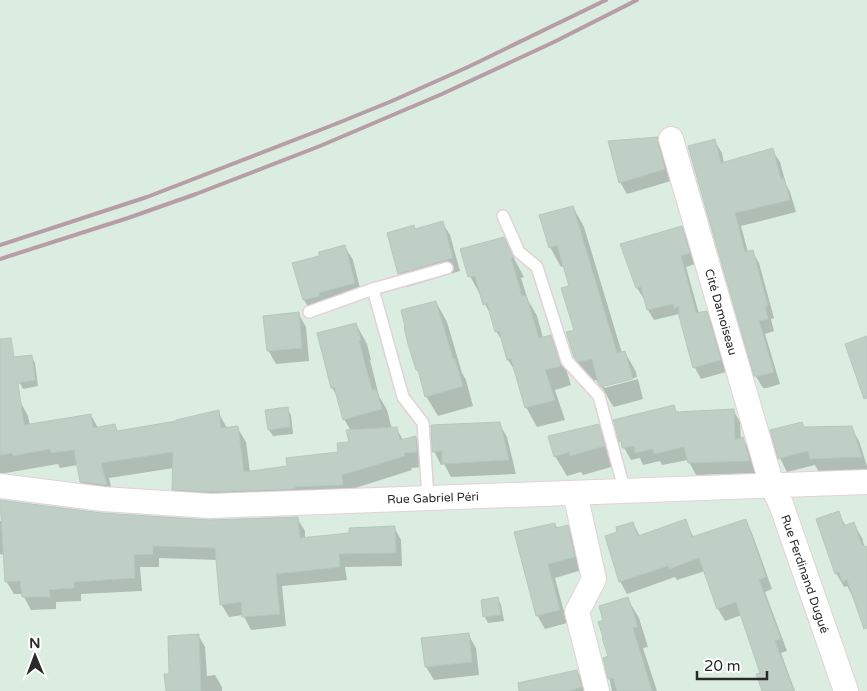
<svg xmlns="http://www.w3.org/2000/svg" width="867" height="691" font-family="'Varela Round',sans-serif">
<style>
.shadow{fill:#0003}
.building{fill:#c0cfc5;stroke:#b4c9bd}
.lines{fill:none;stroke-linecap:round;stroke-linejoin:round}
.service-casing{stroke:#e4d0d8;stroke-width:14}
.minor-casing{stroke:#e4d0d8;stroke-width:26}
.service{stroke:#fff;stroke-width:11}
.minor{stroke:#fff;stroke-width:24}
.rail{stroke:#b69da6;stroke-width:4}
.labels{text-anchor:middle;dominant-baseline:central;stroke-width:4;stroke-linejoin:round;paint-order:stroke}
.street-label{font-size:12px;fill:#2a2a2a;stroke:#fff}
</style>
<rect width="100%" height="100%" fill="#dbede1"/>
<g class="shadow">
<polygon points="657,138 664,150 671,181 627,194 620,182"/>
<polygon points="714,140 722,153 724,163 772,150 780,162 786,184 790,192 796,212 741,226 748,252 752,251 759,263 774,318 771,319 774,331 765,334 780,384 767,388 763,388 755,375"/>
<polygon points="573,207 584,227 622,353 625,352 636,372 637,377 604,386 604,388 638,379 643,399 614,407 611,403 598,380 590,381 587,377 575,357 576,331 570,287 564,266 561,267 550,247"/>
<polygon points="442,222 450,235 460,271 407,287 399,274 415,230"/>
<polygon points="681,228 688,239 695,264 686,267 699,314 706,312 712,323 726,372 701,379 695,368 680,316 679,314 654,320 648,310 645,298 644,299 637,288 622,244"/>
<polygon points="503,238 524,277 521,278 528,300 537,316 543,338 550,336 562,356 571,385 555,390 565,420 537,427 526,407 517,374 508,360 504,344 496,331 493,319 470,276"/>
<polygon points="345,247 353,260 362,296 312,313 304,300 294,264 321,257"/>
<polygon points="436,302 447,322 462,373 466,380 473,406 438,416 426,396 421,377 417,370"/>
<polygon points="298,313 306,327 309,361 276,364 268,350"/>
<polygon points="356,324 367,344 371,360 370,360 379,396 387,410 392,429 396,428 403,440 416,438 424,452 425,467 411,468 412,470 349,490 182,504 173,489 174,468 109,478 114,500 90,497 81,482 78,465 60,468 58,464 0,474 0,405 20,401 28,416 30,425 91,415 98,428 115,426 118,432 178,422 218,412 227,428 237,427 246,442 250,472 288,467 340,453 350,443 351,431 344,419 339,399 332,388 318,334"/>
<polygon points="31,356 35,363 38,386 23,389 19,382"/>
<polygon points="674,407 677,413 733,410 740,422 741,439 743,439 750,451 756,473 696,475 688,460 662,465 660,461 643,465 640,458 631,460 620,441"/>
<polygon points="287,408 291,415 293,434 273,436 269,430 267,411"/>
<polygon points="499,423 507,437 516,474 451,477 444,464 441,465 434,451"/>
<polygon points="598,425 610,445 615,466 583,475 581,472 567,476 555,456"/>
<polygon points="851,427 859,441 867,466 867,470 819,472 815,465 787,472 780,458 805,428"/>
<polygon points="838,513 846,526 854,524 862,538 865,548 867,549 867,628 854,595 852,595 847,586 844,587 836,573"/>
<polygon points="102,514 210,521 297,518 305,531 305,539 394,527 401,540 402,566 345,567 347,580 282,586 286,626 251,630 243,615 229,617 221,604 217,560 159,558 159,567 140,567 142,591 81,594 81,601 56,602 56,609 31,610 24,597 23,594 14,594 6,581 4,555 0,554 0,521"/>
<polygon points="745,520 752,533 772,589 765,592 787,651 781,653 795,691 763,691 762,673 742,615 725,621 718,609 705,571 677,580 675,577 627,594 620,581 619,533 633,523 640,536 685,521 694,538"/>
<polygon points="555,524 558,529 567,527 575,540 582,570 555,578 567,623 545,629 537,615"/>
<polygon points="498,598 501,605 504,621 488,623 485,617"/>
<polygon points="627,598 639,618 648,647 643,648 657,691 612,691 605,658 609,657 605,621"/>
<polygon points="468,634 476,648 479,675 434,680 426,667"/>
<polygon points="198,635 205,647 207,676 215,675 222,687 222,691 167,691 171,675"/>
<polygon points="577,671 585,685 586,691 552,691"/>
</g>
<g class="building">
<polygon points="658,137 658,143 665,169 619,183 608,141"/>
<polygon points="715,139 721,163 773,148 781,179 784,178 790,200 735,213 745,252 753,250 768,306 765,307 768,319 759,321 774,372 759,376 754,376 688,146"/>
<polygon points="573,206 617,353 625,351 633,379 601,387 598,383 592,359 578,362 574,357 566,332 574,330 561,288 569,286 557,245 549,248 539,215"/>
<polygon points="443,221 453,258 398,274 387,233 414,225 415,229"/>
<polygon points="682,226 690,253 681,256 696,313 707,311 721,360 693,368 679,316 679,306 674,308 673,304 647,310 641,287 636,288 620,244"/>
<polygon points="504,237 514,257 511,258 522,296 526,295 539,338 551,335 561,366 545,370 555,400 525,408 511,359 507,360 499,331 495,332 487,303 483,305 475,276 468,277 460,249"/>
<polygon points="345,245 355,283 319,293 320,296 303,300 292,263 319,256 319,252"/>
<polygon points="436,301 453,359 455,359 463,386 425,397 418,370 416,370 408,344 404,327 405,327 401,310"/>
<polygon points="299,312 302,348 267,351 263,316"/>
<polygon points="356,323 361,340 359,341 372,390 376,389 382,409 343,420 334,387 331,388 317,333"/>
<polygon points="867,336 867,398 864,399 845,344"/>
<polygon points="11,338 14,357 32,355 35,380 18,383 24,425 91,414 93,428 115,424 117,431 176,421 176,420 219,410 221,428 238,426 244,472 287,466 286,458 338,452 337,443 349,442 346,430 397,427 400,440 416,436 417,452 404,453 405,456 342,475 343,485 295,487 295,489 211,492 172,490 173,452 101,463 107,485 80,482 74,450 51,453 50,449 13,456 12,453 0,455 0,339"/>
<polygon points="674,405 676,412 734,409 735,440 743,437 750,461 688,463 684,447 654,454 653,449 635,453 634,446 622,448 621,441 619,442 613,420"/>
<polygon points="288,407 290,427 268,430 265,410"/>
<polygon points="500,422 509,460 442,464 442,451 432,452 431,425"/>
<polygon points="802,422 804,427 852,426 862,457 810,459 808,451 778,459 770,430"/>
<polygon points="599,424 605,446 570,456 569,452 554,457 548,436"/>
<polygon points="0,500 102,513 210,520 298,517 300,538 349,533 349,528 395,526 396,553 339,554 340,567 276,574 280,614 242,617 241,602 220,605 215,548 153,546 153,554 134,555 135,578 74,582 74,588 49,590 50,597 22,597 20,581 5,582"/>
<polygon points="839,511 844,526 854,522 862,545 867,547 867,628 864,629 847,580 842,582 839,572 835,574 816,519"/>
<polygon points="686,519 692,537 746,519 766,577 759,580 781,639 775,641 794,691 762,691 756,674 760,673 736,602 717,609 699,558 669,569 668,566 619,582 605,536 617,532 616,527 633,522 638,536"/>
<polygon points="555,523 556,528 568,525 575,557 548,564 560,610 536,616 514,532"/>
<polygon points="498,597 501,615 483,617 481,600"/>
<polygon points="628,597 638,627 633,628 652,691 617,691 613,678 608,679 603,658 608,656 602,638 603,637 598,622 603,620 599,606"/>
<polygon points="469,633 472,662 425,667 421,638"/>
<polygon points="199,634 201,691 166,691 164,674 169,674 168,636"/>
<polygon points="577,670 582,687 569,691 519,691 518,683"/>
</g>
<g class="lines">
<g class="service-casing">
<g id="service">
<polyline points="503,216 519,252 537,267 567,361 599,396 625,492"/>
<polyline points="373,289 403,397 423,423 428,498"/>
<polyline points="309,312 373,289 447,268"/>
</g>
</g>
<g class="minor-casing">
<g id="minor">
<polyline points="671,139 772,486 781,504 846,691"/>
<polyline points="0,486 103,499 211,506 867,482"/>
<polyline points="575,493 594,579 577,612 597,691"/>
</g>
</g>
<use href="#service" class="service"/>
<use href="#minor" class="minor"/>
<g class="rail">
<polyline points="0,245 147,197 333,125 392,101 468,67 606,0"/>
<polyline points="0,259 128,218 196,194 320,146 442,94 554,42 637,0"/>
</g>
</g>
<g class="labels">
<g class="street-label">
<text transform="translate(721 312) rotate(74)">Cité Damoiseau</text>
<text transform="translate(433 498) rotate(-2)">Rue Gabriel Péri</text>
<text transform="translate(805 574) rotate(71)">Rue Ferdinand Dugué</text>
</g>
</g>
<g transform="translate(35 656) rotate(359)" stroke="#ffffff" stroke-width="4" paint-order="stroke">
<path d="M0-4L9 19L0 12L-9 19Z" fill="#2a2a2a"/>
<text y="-8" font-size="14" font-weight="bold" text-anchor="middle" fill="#2a2a2a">N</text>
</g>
<path d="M697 671v8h70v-8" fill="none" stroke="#2a2a2a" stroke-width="2.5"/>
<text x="704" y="671" font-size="15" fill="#2a2a2a" stroke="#ffffff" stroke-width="4" paint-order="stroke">20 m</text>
</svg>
